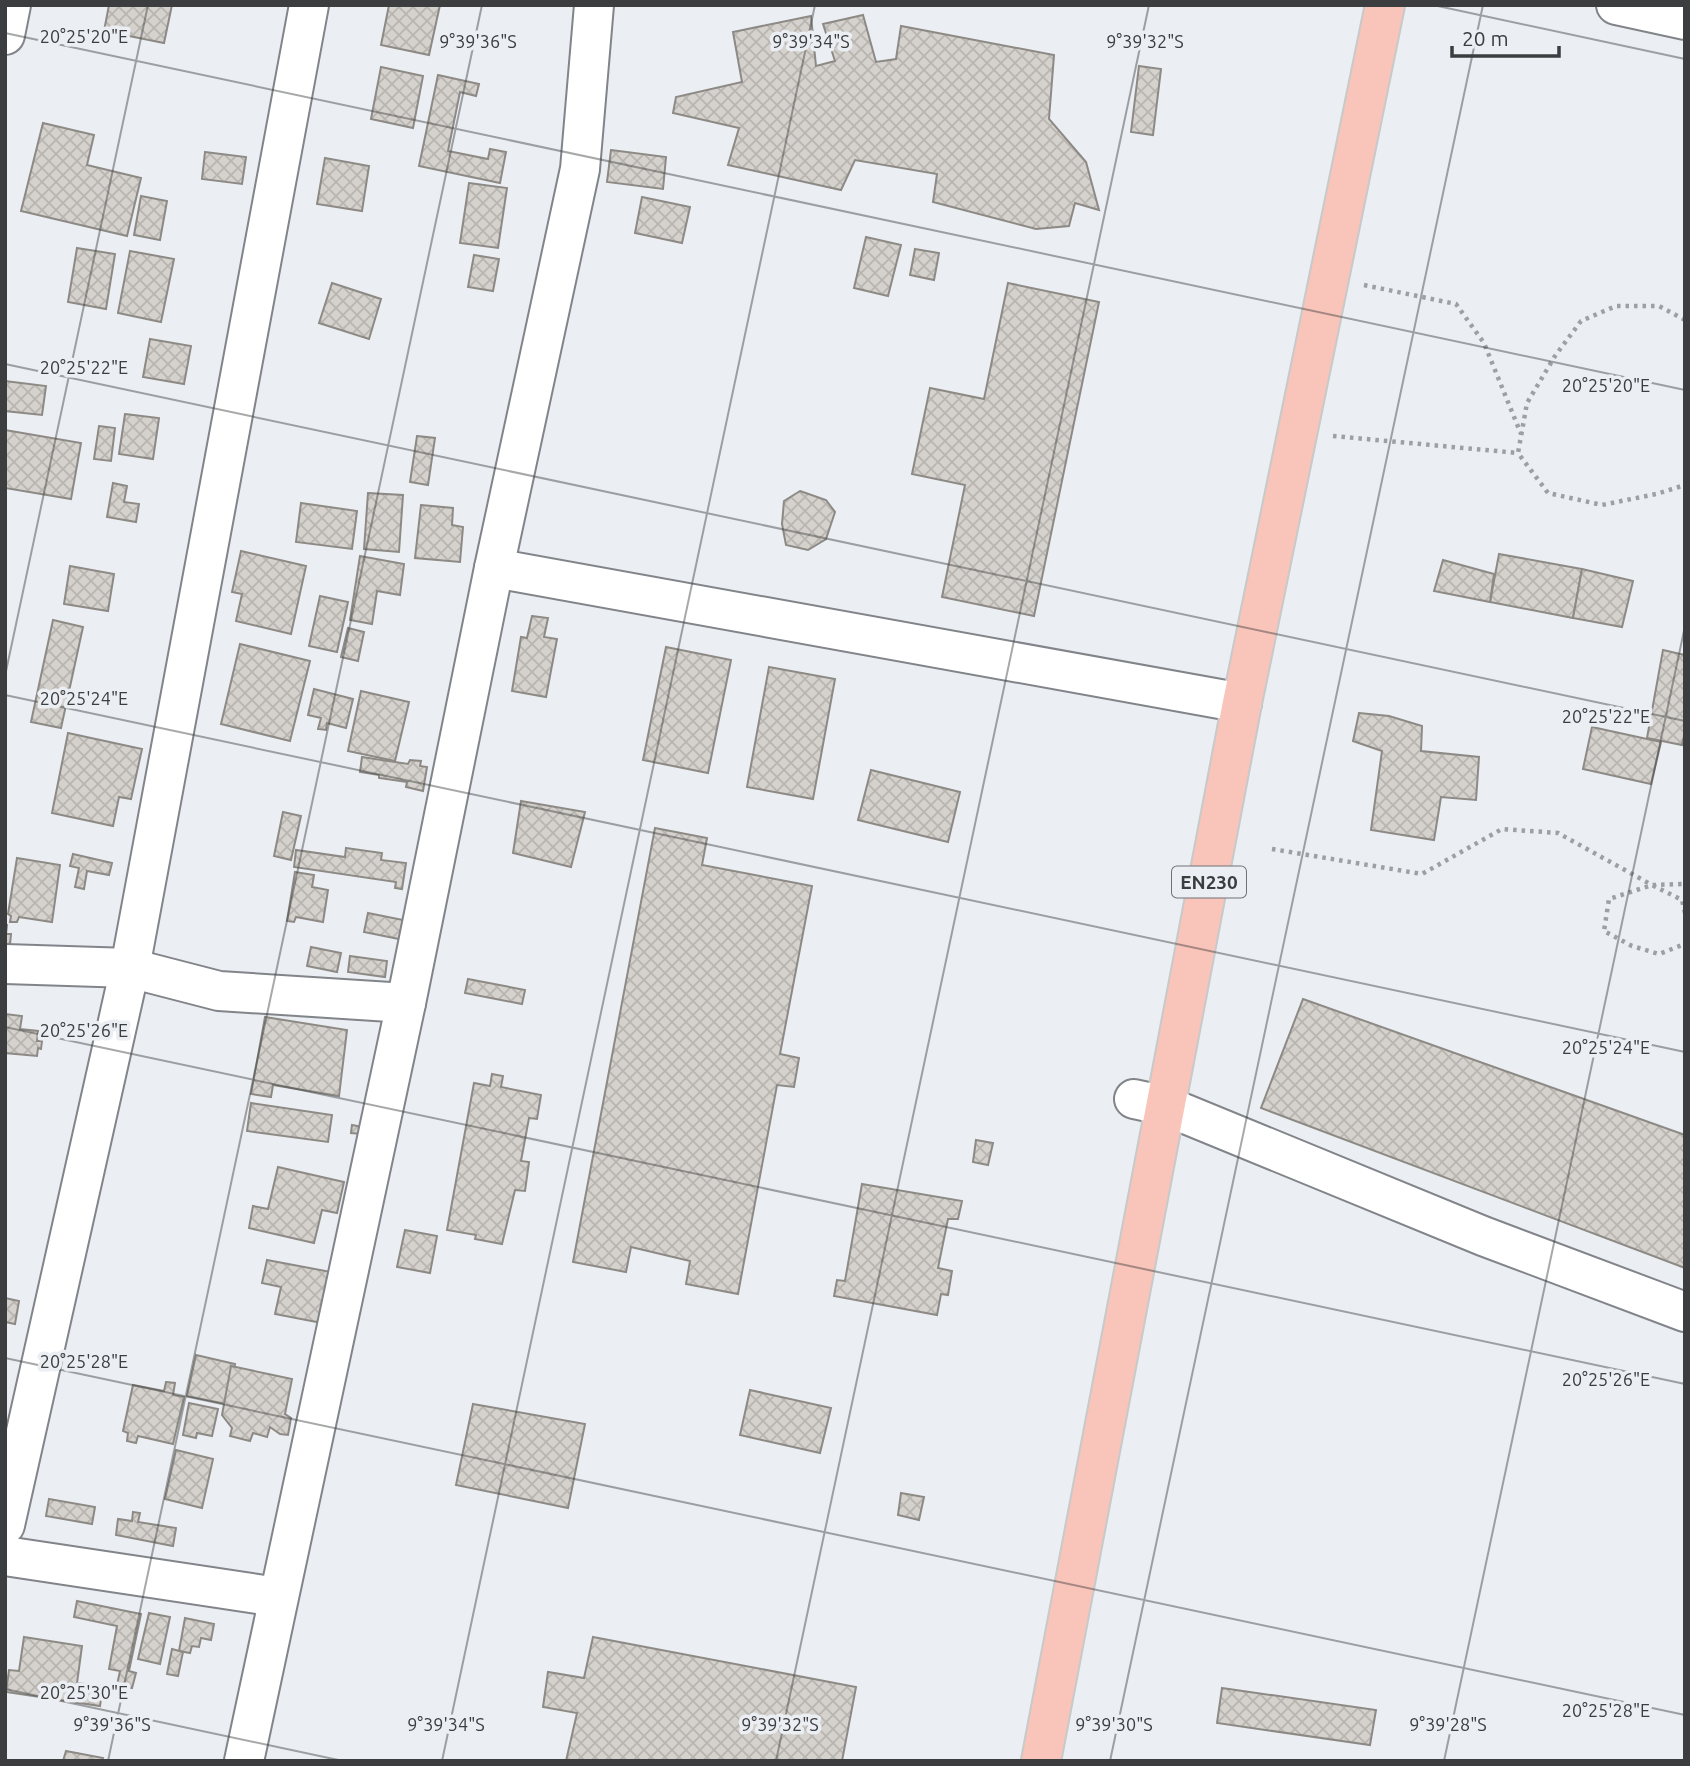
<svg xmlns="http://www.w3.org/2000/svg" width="1690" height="1766" font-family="Ubuntu,sans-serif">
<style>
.building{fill:url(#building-cross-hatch);stroke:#8d8a85;stroke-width:2}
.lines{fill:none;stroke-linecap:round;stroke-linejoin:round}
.minor-casing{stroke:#818489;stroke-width:42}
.major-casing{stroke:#c8c9c9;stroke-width:42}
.path{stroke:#9c9fa3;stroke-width:4.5;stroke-dasharray:3.5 5;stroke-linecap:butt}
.minor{stroke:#fff;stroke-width:38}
.major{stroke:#f9c4b9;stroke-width:38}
.ticks{fill:none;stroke:#3b3d3f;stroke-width:2;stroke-opacity:0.45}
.labels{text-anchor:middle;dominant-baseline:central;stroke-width:7;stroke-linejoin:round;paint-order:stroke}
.shield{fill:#ebeef3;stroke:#707275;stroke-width:2}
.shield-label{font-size:19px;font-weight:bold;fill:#3b3d3f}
.ticks-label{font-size:18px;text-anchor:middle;fill:#3b3d3f;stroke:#ebeef3;stroke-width:7;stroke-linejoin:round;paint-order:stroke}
</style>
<defs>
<pattern id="building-cross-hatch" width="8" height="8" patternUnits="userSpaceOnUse" patternTransform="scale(1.75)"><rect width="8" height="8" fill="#d5d2cd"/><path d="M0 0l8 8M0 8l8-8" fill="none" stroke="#b8b5b1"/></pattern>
</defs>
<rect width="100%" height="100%" fill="#ebeef3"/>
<g class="building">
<polygon points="109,5 172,5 164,43 104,31"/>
<polygon points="389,5 440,5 429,55 381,45"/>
<polygon points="863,15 876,62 896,59 901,26 1054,55 1049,119 1086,162 1099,210 1075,203 1069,226 1036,229 933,202 937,174 855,160 841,190 728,165 739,128 673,113 676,97 742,82 733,32 811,16 816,66 835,61 823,24"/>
<polygon points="1139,66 1161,69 1153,135 1131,132"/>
<polygon points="381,67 423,76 413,128 371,119"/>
<polygon points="438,75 479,84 476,96 460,92 448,151 488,159 490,149 506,152 500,183 419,166"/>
<polygon points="43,123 94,135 87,165 141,178 127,236 21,211"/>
<polygon points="611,150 666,157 663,189 607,182"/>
<polygon points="205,152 246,157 242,184 202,179"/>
<polygon points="325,158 369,166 362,211 317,204"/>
<polygon points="469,183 507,188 498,248 460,243"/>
<polygon points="141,196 167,201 160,240 134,235"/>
<polygon points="642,197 690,207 682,243 635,233"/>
<polygon points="866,237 901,245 888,296 854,288"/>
<polygon points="77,248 115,254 106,309 68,302"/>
<polygon points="915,249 939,253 934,280 910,275"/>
<polygon points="130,251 174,259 161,322 118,313"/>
<polygon points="474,255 499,259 493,291 468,287"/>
<polygon points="332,283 381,299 369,339 319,323"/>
<polygon points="1008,283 1099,302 1034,616 942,597 965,485 912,474 930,388 984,399"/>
<polygon points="150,339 191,346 184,384 143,377"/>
<polygon points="5,381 46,386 42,415 5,411"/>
<polygon points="125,414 159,418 153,459 119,454"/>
<polygon points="99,426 115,428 111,461 94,459"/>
<polygon points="5,430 81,443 71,499 5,488"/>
<polygon points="417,436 435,438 428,485 410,482"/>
<polygon points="113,483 127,486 124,502 139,504 136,522 107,517"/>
<polygon points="800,491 826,500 835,512 826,539 808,550 786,545 782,524 784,501"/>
<polygon points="368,493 403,495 399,552 364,549"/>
<polygon points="301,503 357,511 352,549 296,542"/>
<polygon points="421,505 453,508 452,525 463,527 460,562 415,558"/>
<polygon points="241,551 306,566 291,634 236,621 242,594 232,592"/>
<polygon points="1499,554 1582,569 1573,618 1490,602"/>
<polygon points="360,556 404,564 400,595 377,591 372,624 350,620"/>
<polygon points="1443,560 1494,574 1490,602 1434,591"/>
<polygon points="70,566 114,574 108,611 64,604"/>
<polygon points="1582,569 1633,581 1622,627 1573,618"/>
<polygon points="320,596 348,602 337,652 309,646"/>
<polygon points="532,616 548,618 544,637 557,639 546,697 512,691 521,637 527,638"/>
<polygon points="53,620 83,627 61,728 31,722"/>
<polygon points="348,628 364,632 358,661 341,657"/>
<polygon points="240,644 310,661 290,741 221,724"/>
<polygon points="666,647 731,660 708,773 643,760"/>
<polygon points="1663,650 1685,655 1685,732 1682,745 1647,738"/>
<polygon points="769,667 835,679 813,799 747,787"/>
<polygon points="314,689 353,699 346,728 327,723 326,730 318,729 321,718 308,715"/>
<polygon points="361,691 409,702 395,761 348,751"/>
<polygon points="1359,713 1389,716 1422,726 1421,751 1479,757 1476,800 1441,797 1434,840 1371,830 1382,751 1353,741"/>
<polygon points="1592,727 1661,742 1651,784 1583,769"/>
<polygon points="68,733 142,749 131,799 119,797 113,826 52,813"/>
<polygon points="362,757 408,764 410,760 421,761 420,766 427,767 423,791 406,787 407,782 379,778 379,775 360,772"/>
<polygon points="871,770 960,792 948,842 858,820"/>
<polygon points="521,801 585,812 571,867 513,853"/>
<polygon points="283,812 301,816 291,860 274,856"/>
<polygon points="655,828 707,838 702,865 812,886 780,1054 799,1058 794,1087 777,1085 738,1294 686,1284 690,1261 631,1247 626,1272 573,1262"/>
<polygon points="346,848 382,853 381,860 406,863 402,889 395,888 396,882 294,867 296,850 345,857"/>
<polygon points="73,854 112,863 109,875 87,871 84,889 75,887 79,868 70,866"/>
<polygon points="17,858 60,865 52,922 19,917 17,922 10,922 11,916 8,914"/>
<polygon points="295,872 314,875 312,887 328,890 323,922 296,917 294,922 287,921"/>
<polygon points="368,913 403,920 399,939 364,932"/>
<polygon points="5,925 7,925 6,934 11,934 10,945 5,945"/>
<polygon points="311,947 341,953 337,972 307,966"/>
<polygon points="350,956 387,961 385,977 348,972"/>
<polygon points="468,979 525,990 522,1004 465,993"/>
<polygon points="1303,999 1685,1135 1685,1268 1261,1108"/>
<polygon points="5,1014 22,1016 20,1029 38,1031 37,1041 42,1041 41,1049 38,1048 37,1056 5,1053"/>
<polygon points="265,1017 347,1030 339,1096 273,1085 271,1097 251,1094"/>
<polygon points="492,1074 503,1076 501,1087 541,1095 537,1119 529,1118 521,1161 529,1162 525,1191 515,1190 502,1244 475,1239 476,1235 447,1230 474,1083 490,1086"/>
<polygon points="251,1103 332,1115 328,1142 247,1131"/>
<polygon points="352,1125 363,1127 362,1134 351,1133"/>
<polygon points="976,1140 993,1143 988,1165 973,1162"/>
<polygon points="278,1167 344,1182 337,1213 322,1210 314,1243 249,1228 253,1206 268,1209"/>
<polygon points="862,1184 962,1201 958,1219 948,1219 938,1268 952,1271 948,1295 941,1294 937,1315 834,1296 837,1280 845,1281"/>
<polygon points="405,1230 437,1236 430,1273 397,1267"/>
<polygon points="267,1260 331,1272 322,1323 275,1314 281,1287 262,1283"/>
<polygon points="5,1298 19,1301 15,1324 5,1322"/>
<polygon points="196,1355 235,1364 226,1404 187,1396"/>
<polygon points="231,1366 292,1379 285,1414 291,1418 288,1435 280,1434 270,1427 267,1437 253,1433 250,1441 230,1436 232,1428 222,1415"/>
<polygon points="166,1382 175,1383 173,1395 184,1397 173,1444 138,1436 136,1443 127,1441 128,1433 123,1431 133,1385 164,1391"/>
<polygon points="750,1390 831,1408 820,1453 740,1435"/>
<polygon points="189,1403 218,1409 212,1436 197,1433 196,1438 183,1435"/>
<polygon points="473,1404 585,1424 568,1508 456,1485"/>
<polygon points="176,1450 213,1459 202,1508 165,1499"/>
<polygon points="901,1493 924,1497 919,1520 898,1515"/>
<polygon points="49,1499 95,1507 92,1524 46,1516"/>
<polygon points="133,1512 140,1513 138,1522 176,1528 173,1546 116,1535 118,1519 132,1521"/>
<polygon points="77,1601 141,1614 129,1671 136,1673 132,1688 117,1685 120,1671 109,1669 117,1626 74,1617"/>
<polygon points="149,1613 170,1617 160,1664 138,1659"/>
<polygon points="185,1618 214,1624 211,1640 201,1638 199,1647 192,1646 190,1653 179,1651"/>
<polygon points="24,1637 82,1646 77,1683 103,1686 100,1706 6,1692 9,1670 19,1671"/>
<polygon points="593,1637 856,1687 842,1761 566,1761 577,1713 543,1707 548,1672 584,1678"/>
<polygon points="172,1649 183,1652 178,1676 167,1674"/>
<polygon points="1222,1688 1376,1710 1370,1745 1217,1723"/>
<polygon points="66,1751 103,1758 102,1761 63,1761"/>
</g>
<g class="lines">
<g class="minor-casing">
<g id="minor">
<polyline points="1616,5 1685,20"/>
<polyline points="5,35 11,5"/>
<polyline points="494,568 1242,703"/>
<polyline points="5,964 130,968 219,991 406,1003"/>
<polyline points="1134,1099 1166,1106 1483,1236 1685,1312"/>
<polyline points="5,1525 130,968 309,5"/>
<polyline points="5,1556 277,1597"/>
<polyline points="244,1761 406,1003 494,568 580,169 594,5"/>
</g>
</g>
<g class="major-casing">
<polyline id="major" points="1041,1761 1242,703 1385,5"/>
</g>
<g class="path">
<polyline points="1364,285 1456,304 1484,343 1521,434"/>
<polyline points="1685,320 1659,306 1616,306 1581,321 1555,356 1527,403 1518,453 1548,493 1602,505 1656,494 1685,485"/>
<polyline points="1333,436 1518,453"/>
<polyline points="1272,849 1422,874 1502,829 1558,833 1652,885 1685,884"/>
<polyline points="1685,913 1682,900 1652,885 1609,899 1604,931 1632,946 1659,954 1685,944"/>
</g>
<use href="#minor" class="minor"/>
<use href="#major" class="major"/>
</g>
<path class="ticks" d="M1433,5L1685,59M5,33L1685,390M5,364L1685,721M5,676L148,5M5,695L1685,1052M5,1027L1685,1384M5,1358L1685,1715M5,1689L343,1761M108,1761L482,5M442,1761L815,5M776,1761L1149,5M1110,1761L1483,5M1444,1761L1685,626"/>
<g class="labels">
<rect class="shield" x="1172" y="866.5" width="74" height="31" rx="5"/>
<g class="shield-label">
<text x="1209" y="882">EN230</text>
</g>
</g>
<g class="ticks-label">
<text x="84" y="43">20°25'20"E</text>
<text x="478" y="48">9°39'36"S</text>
<text x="811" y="48">9°39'34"S</text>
<text x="1145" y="48">9°39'32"S</text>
<text x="84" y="374">20°25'22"E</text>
<text x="1606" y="392">20°25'20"E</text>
<text x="84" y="705">20°25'24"E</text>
<text x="1606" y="723">20°25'22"E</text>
<text x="84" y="1037">20°25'26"E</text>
<text x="1606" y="1054">20°25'24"E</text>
<text x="84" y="1368">20°25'28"E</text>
<text x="1606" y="1386">20°25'26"E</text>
<text x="84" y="1699">20°25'30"E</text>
<text x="1606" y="1717">20°25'28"E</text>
<text x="112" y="1731">9°39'36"S</text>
<text x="446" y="1731">9°39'34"S</text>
<text x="780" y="1731">9°39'32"S</text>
<text x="1114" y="1731">9°39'30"S</text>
<text x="1448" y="1731">9°39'28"S</text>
</g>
<rect width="1690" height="1766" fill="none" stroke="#3b3d3f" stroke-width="14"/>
<path d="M1452 46v10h107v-10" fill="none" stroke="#3b3d3f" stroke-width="3.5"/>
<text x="1462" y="46" font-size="21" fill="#3b3d3f" stroke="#ebeef3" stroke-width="5" paint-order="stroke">20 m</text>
</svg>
